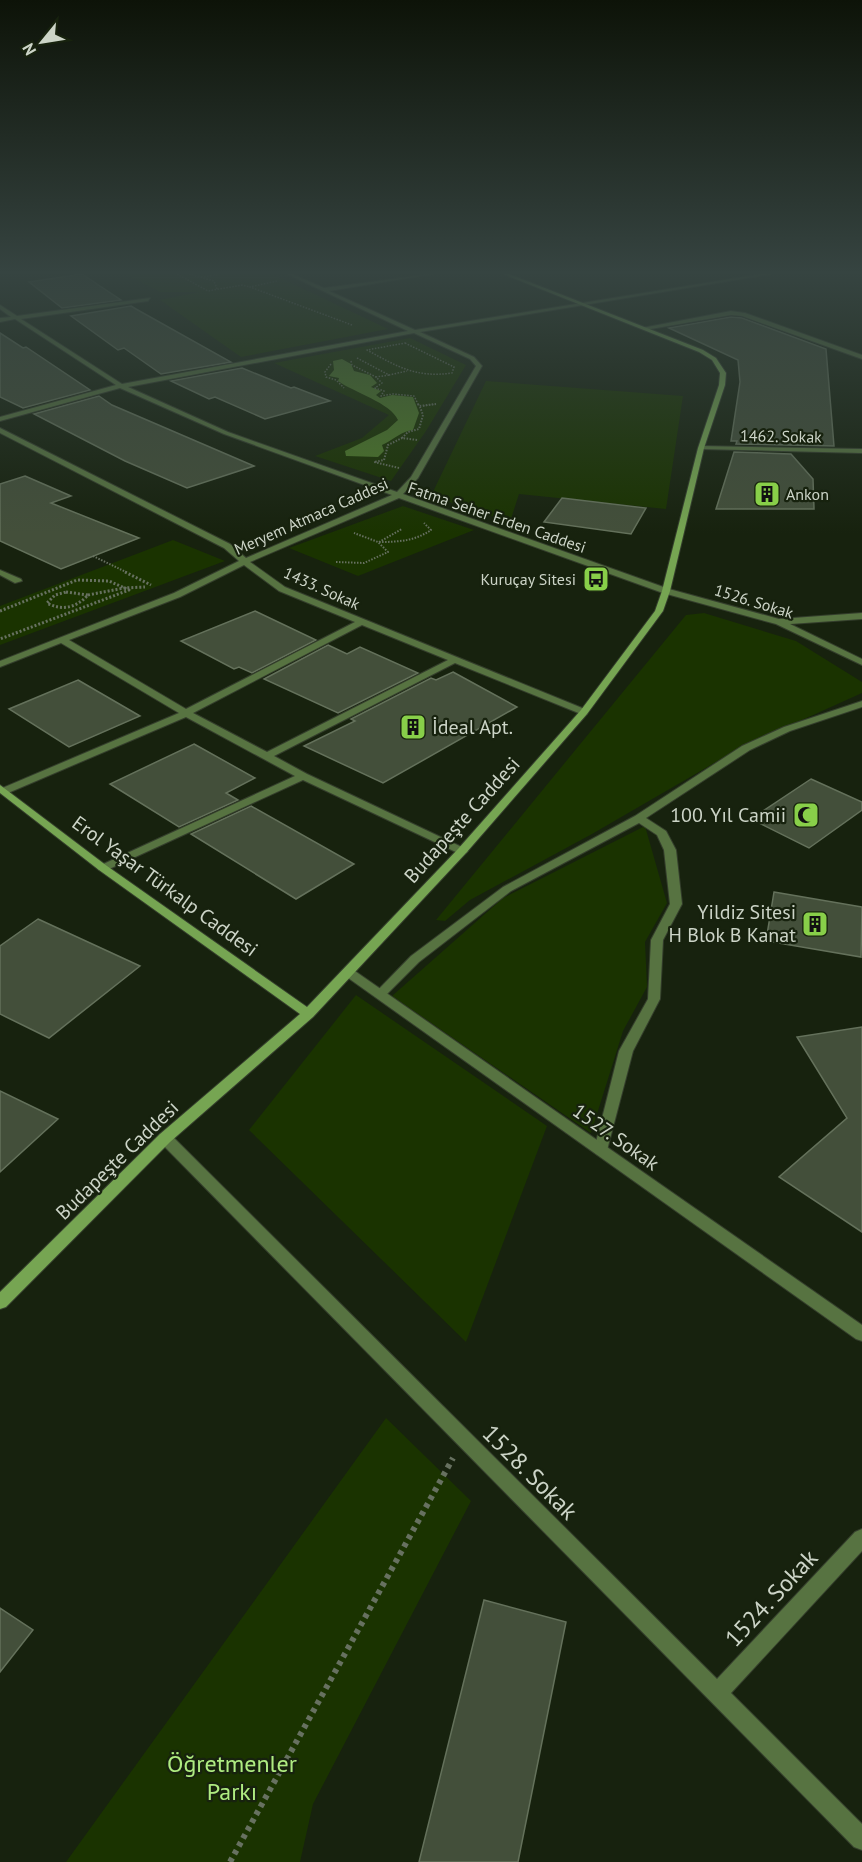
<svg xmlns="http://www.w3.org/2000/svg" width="862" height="1862" font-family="'PT Sans',sans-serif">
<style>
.green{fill:#1a3300}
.water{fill:#4e7a28}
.building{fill:#434f3a;stroke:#64715b;stroke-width:1.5}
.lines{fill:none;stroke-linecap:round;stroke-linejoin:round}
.lane-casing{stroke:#343e2c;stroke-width:2}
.street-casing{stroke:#343e2c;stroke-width:2}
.secondary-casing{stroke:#343e2c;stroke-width:2}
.path-far3{stroke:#677160;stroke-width:1.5;stroke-dasharray:1.5 1.5;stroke-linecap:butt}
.path-far2{stroke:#677160;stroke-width:2;stroke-dasharray:1.5 1.5;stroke-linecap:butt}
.path-far1{stroke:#677160;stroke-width:3;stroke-dasharray:2 2;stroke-linecap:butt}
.path{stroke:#677160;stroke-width:6;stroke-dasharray:4.5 4.5;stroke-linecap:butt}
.lane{fill:#577341;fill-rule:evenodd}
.street{fill:#577341;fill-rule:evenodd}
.secondary{fill:#76a552;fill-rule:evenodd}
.labels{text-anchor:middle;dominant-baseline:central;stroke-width:4.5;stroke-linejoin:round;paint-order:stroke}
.far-street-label{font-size:16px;fill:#ccd4c7;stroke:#17220e}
.far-poi-label{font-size:16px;fill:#ccd4c7;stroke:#17220e;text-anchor:start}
.poi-label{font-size:20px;fill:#ccd4c7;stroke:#17220e;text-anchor:end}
.street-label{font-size:20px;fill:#ccd4c7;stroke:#17220e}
.near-street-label{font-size:24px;fill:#ccd4c7;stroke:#17220e}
.near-park-label{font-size:24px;fill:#afec81;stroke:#17220e}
</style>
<rect width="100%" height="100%" fill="#17220e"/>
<g class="green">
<polygon points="126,274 272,274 388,329 241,357 160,300 199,292 160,292"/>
<polygon points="410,338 466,365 426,431 391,481 315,456 362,438 389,415 274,363"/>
<polygon points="486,381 683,396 666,509 519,494 510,522 431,496"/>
<polygon points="403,506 474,530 358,576 289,548"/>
<polygon points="173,540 225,561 0,645 0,606"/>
<polygon points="704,613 796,641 862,682 862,693 742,747 592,834 470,900 445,921 436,920 686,615"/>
<polygon points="645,826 667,903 645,942 647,987 623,1031 591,1133 392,996 503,898"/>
<polygon points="356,995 547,1126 466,1342 249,1130"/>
<polygon points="386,1418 471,1501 313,1804 300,1862 66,1862"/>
</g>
<path class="water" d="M342,359L351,364L354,371L370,375L377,383L371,387L381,391L376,395L380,398L392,395L413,397L419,413L413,430C402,431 393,440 382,445L384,451L378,457L346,456L345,451L387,430L398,420C391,403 353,392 338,381L339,378L329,376L334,370L333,361Z"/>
<g class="building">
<polygon points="82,274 121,300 62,308 29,282"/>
<polygon points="131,306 136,309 231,362 161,374 124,348 118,350 71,316"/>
<polygon points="731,317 742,318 826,349 834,446 736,444 737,441 731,441 740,382 738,360 669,328"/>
<polygon points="0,333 23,348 26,347 90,390 23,408 0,397"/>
<polygon points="242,368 291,388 294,387 330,401 265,419 215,397 209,399 171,381"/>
<polygon points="99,396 112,405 254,466 187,488 125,461 34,414"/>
<polygon points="734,452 791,454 813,479 814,509 716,509"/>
<polygon points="25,476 71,496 51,503 139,538 61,569 0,541 0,484"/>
<polygon points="562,498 646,508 631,534 544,522"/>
<polygon points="255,611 316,640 252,673 239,667 234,669 181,641"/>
<polygon points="328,645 347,654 360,647 418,673 338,713 264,679"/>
<polygon points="453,672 517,707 383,783 304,746 355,721 351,719 431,678 436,680"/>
<polygon points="78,680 140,716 69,747 9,709"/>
<polygon points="194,744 255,778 226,793 238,800 179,827 110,784"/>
<polygon points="811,779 862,802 862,810 809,848 751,819"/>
<polygon points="251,806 354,864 296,899 191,834"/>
<polygon points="774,892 862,907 861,957 766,941"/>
<polygon points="38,919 140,966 49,1038 0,1014 0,946"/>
<polygon points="862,1027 862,1232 779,1177 847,1118 797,1037"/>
<polygon points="0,1091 58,1119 0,1172"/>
<polygon points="484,1600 566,1622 518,1862 419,1862"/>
<polygon points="0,1608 33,1630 0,1672"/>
</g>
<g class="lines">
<g class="lane-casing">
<g id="lane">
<polygon points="731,311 745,313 862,355 862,359 742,316 731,315 645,330 642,328"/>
<polygon points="862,701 862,707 790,731 750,750 646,818 666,831 676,850 682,904 663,940 660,999 633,1051 606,1154 601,1155 596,1154 594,1150 619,1051 648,999 651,940 670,904 664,850 657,835 639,823 511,891 419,962 384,997 380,998 374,994 411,956 503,887 635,816 742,746 784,727"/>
</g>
</g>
<g class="street-casing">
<g id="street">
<path d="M287,274H292L324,288L432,274L329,291L415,330L761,274H771L420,332L474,357L482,366L418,478L403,494L669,589L779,619L862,613V619L790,624L862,659V665L776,624L663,593L399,498L250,562L285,587L587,710V714H581L455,663L274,756L307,774L466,849L468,851L466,853H458L303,780L107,870H99L97,868L99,866L295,776L186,717L8,793H0V789L179,713L61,643L0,667V661L174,593L239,561L224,548L0,433V428L230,544L246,558L392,495L224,434L120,388L0,421V417L116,385L15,319L0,322V318L11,317L0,309V305L17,316L150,298L148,301L21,319L122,384L408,331ZM414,333L470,359L476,366L411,477L397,492L228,432L128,387ZM244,565L279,591L355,622L186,709L69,640L180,597ZM362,625L448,660L267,752L193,713Z"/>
<polygon points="701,446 862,449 862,453 699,449 699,447"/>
<polygon points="0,570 21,579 22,581 15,583 0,575"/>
<polygon points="348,968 352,969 862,1325 862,1341 856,1339 344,975 342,972"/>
<polygon points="165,1133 170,1134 717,1679 855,1532 862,1529 862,1551 731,1693 862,1824 862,1850 854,1847 160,1142 158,1138 160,1134"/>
</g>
</g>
<g class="secondary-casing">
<polygon id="secondary" points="503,274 509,274 703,350 716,358 726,373 725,385 704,448 670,591 663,611 587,714 466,853 313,1017 170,1142 6,1307 0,1309 0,1292 160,1134 300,1014 99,870 0,793 0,785 107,866 307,1007 458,849 581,710 655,611 662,591 698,448 719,385 720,373 712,360 699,352"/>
</g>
<g class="path-far3">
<polyline points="177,274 208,291 242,285 250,287"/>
<polyline points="189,274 214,281 217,289"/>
<polyline points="201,277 217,275 214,274"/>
<polyline points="277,281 250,287 352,325"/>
<path d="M405,343L454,367L452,373C416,378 398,367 367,350Z"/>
<polyline points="357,358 389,375 407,371"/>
<polyline points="351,361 352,365 376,377"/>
<polyline points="331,364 325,372 326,377 336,380 344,388"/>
<polyline points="389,375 376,377 382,383 375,388 384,391 381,396 393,394 414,396 419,406"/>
<polyline points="423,406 436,404"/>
</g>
<g class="path-far2">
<polyline points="418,404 419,406 436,404"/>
<polyline points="417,440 402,438 408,432 419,429 423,415 420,407"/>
<polyline points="399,468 374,462 384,460 388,445 402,438"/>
<path d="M379,542C398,542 415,541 431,530L424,523"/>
<polyline points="379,542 402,529"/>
<polyline points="93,556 128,573"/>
<polyline points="336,562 364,563 388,552 378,542 354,533"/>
</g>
<g class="path-far1">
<polyline points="125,572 151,585"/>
<path d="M66,592L88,595C76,608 62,611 47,603L55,595Z"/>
<polyline points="88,595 124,588 145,587"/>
<polyline points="0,611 77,580 109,581 129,590 0,639"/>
</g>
<polyline class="path" points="230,1862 453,1458"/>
<use href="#lane" class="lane"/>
<use href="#street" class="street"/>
<use href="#secondary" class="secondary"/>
</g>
<linearGradient id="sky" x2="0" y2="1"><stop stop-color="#0d1308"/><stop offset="0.51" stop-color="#364441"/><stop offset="1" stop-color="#364441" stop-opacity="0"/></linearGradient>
<rect width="862" height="534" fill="url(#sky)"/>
<defs>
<g id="building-square" transform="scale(1.35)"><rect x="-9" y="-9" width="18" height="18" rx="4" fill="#88cf49" stroke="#17220e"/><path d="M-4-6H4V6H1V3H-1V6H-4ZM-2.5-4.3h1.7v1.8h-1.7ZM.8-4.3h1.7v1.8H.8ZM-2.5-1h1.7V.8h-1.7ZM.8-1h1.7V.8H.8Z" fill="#111"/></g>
<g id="bus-square" transform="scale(1.35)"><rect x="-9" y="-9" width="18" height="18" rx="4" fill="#88cf49" stroke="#17220e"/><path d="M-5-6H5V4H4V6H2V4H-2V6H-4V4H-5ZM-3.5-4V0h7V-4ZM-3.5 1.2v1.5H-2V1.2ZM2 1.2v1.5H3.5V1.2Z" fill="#111"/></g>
<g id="mosque-square" transform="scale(1.35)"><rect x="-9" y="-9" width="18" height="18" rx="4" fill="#88cf49" stroke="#17220e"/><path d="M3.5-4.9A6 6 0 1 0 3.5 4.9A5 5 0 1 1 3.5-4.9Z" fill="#111"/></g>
</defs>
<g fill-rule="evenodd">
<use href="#building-square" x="767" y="494"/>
<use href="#bus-square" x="596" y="579"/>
<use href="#building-square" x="413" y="727"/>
<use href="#mosque-square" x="806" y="815"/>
<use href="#building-square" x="815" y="924"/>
</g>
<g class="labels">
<g class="far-street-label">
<text transform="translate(781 436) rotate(1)">1462. Sokak</text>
<text transform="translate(311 516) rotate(-24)">Meryem Atmaca Caddesi</text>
<text transform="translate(497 517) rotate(19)">Fatma Seher Erden Caddesi</text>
<text transform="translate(322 588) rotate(24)">1433. Sokak</text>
<text transform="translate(754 601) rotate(17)">1526. Sokak</text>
</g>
<g class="far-poi-label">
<text x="786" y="494">Ankon</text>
<text x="576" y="579" text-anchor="end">Kuruçay Sitesi</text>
</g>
<g class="poi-label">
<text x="432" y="727" text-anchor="start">İdeal Apt.</text>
<text x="786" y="815">100. Yıl Camii</text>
<text x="796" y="912">Yildiz Sitesi<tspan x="796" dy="23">H Blok B Kanat</tspan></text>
</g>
<g class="street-label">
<text transform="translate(462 820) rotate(-48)">Budapeşte Caddesi</text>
<text transform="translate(165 886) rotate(36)">Erol Yaşar Türkalp Caddesi</text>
<text transform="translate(616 1137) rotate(35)">1527. Sokak</text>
<text transform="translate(117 1160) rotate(-44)">Budapeşte Caddesi</text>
</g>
<g class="near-street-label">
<text transform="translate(530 1472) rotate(45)">1528. Sokak</text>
<text transform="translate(771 1598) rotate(-47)">1524. Sokak</text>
</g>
<g class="near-park-label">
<text x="232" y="1763">Öğretmenler<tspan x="232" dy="28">Parkı</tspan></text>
</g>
</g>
<g transform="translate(42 42) rotate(240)" stroke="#17220e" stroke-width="4.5" paint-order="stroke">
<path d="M0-4.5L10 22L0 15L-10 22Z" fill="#ccd4c7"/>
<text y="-9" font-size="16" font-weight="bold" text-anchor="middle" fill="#ccd4c7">N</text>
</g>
</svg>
